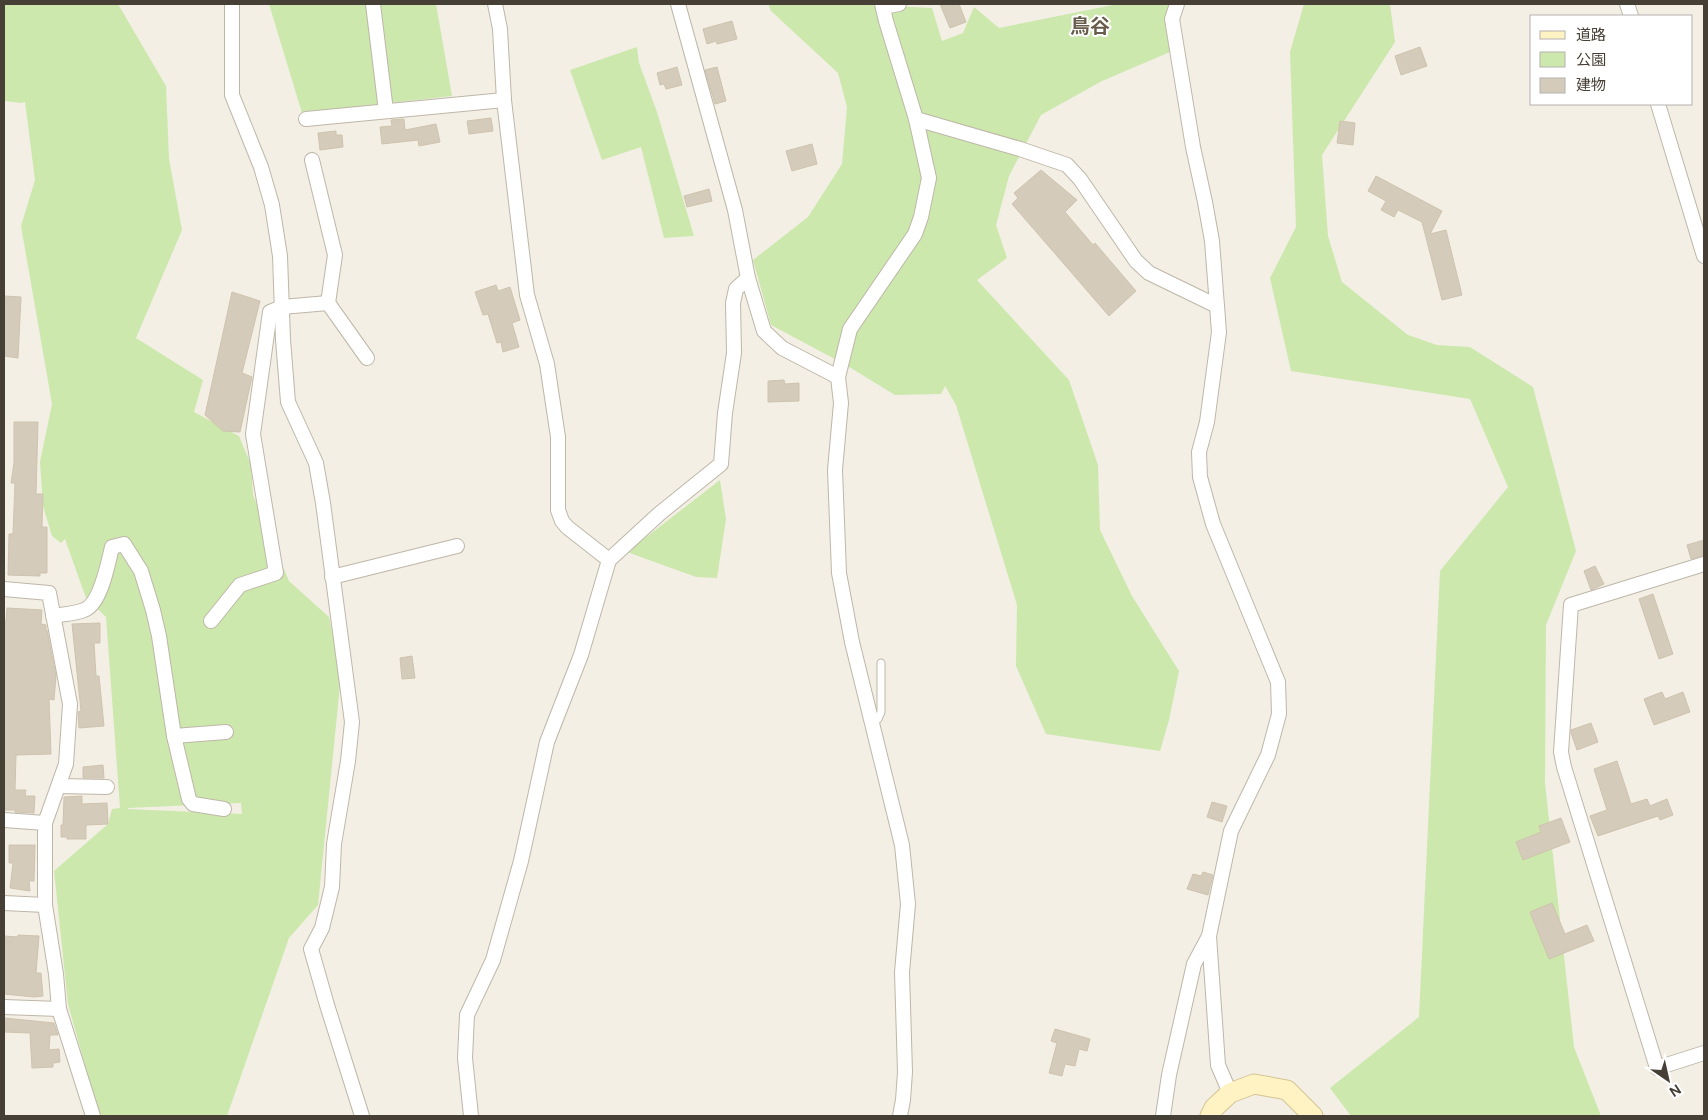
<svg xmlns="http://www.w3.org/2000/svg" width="1708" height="1120" font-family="'DM Sans','Noto Sans JP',sans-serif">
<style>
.green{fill:#cce8ad;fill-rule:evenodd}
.building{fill:#d4cbba;stroke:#cfc3ae}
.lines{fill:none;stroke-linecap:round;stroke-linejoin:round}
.lane-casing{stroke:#beb7a8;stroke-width:9}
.street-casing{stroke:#beb7a8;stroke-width:16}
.secondary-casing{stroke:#d4c494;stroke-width:21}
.lane{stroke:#fff;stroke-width:7}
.street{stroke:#fff;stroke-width:14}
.secondary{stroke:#fff2c3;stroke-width:19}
.labels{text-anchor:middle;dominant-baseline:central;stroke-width:4;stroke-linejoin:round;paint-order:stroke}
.quarter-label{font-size:20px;font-weight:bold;fill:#685d4c;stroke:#fff}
</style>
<rect width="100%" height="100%" fill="#f3efe5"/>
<g class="green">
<path d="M4,4H118L166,86L169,159L182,230L136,338L203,380L194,412L239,436L251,465L253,495L289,581L329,617L341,675L318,905L289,938L227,1116H99L68,1004L54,871L108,824L112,809L120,808L106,617L86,598L65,539L61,543L52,536L43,506L40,462L52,404L21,226L35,180L25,102L22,103L4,101ZM241,803L242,814L128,809V808Z"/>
<polygon points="269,4 436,4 452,96 302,113"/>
<polygon points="768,4 889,4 892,6 932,8 942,41 963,33 974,7 999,28 1118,4 1180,4 1177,49 1102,81 1041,115 1009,176 996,225 1007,258 977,280 1069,380 1098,465 1100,530 1132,596 1179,671 1169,720 1160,751 1046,734 1016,666 1017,605 956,405 945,386 941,394 895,395 846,365 771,325 753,260 808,217 842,164 847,107 838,73 771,11"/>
<polygon points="1304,4 1390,4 1395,42 1322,155 1328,236 1342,282 1408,335 1437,345 1470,347 1533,387 1576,551 1546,625 1545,783 1574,1047 1601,1116 1351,1116 1330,1088 1419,1017 1440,571 1508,487 1470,399 1291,371 1270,278 1296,227 1290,52"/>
<polygon points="637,47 639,63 657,112 694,236 664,238 641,147 602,160 570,70"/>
<polygon points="720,480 726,519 717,578 696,577 627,552"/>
</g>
<g class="building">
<polygon points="940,4 959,4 966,22 950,28"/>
<polygon points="732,21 737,39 717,44 716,41 707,44 703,29"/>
<polygon points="1420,47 1427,66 1401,75 1395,56"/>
<polygon points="677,67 682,85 666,89 664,84 660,85 657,73"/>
<polygon points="717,67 726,101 715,104 705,70"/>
<polygon points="491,118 493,131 469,134 467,121"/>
<polygon points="404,119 405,130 436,124 440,142 419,146 418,140 382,144 380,127 392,126 391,120"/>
<polygon points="1340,121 1355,123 1353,145 1337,143"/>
<polygon points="336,131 336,135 342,135 343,147 320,150 318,133"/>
<polygon points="812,144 817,164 792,171 786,151"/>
<polygon points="1041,170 1077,200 1065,212 1093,245 1095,243 1136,291 1109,316 1012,204 1018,198 1014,193"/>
<polygon points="1376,176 1442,211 1430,234 1446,230 1462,295 1442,300 1422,222 1398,210 1394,217 1381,210 1386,201 1368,191"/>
<polygon points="709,189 712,201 687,207 684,196"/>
<polygon points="496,285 498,291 510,287 520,320 512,323 519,347 503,352 501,342 497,343 488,314 483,315 475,292"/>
<polygon points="232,292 260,301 242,373 252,377 240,432 223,431 205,415"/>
<polygon points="4,296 21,297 18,358 4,356"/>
<polygon points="784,380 785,384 799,383 799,401 768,402 768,381"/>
<polygon points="14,422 38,422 36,494 43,494 42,527 47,527 47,573 40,573 40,576 8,575 9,534 13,534 15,483 11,483 14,463"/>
<polygon points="1704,540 1704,555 1691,559 1687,545"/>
<polygon points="1595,566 1604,584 1591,590 1584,571"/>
<polygon points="1653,594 1673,654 1659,659 1639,599"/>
<polygon points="7,608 42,610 41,624 46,625 46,630 47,630 56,676 54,700 49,699 51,754 16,755 15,790 26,790 25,796 35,796 34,813 15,812 15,810 4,810 4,621 6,621"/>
<polygon points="100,623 100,643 94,643 96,676 99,676 104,726 79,728 78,712 81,711 72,624"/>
<polygon points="412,656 415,678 402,679 400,658"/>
<polygon points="1662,692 1665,699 1683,692 1690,712 1654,725 1644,699"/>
<polygon points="1591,723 1598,742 1577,750 1571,733 1571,730"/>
<polygon points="1617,761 1631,804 1647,799 1650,806 1667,799 1673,815 1660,820 1658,816 1598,836 1590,816 1607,810 1594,769"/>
<polygon points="103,765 104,778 83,778 83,767"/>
<polygon points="82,796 82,804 107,803 108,824 86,825 86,839 67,839 67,837 61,837 61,825 63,825 64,797"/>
<polygon points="1212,802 1227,806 1222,822 1207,817"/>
<polygon points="1561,818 1570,842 1523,860 1516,842 1541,832 1539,826"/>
<polygon points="9,845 35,845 34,881 29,881 30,891 10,888 13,863 9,863"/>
<polygon points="1203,872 1213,875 1208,895 1187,889 1193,874 1201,876"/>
<polygon points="1552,903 1565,934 1587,925 1594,941 1549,959 1530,912"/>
<polygon points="18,935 39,936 36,973 41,973 43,996 34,997 4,994 4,936 18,937"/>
<polygon points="4,1018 54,1023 58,1035 50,1035 49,1050 59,1049 60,1062 53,1063 53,1067 32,1068 30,1033 4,1032"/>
<polygon points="1055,1029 1090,1039 1087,1051 1079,1049 1075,1066 1065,1064 1062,1076 1049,1073 1057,1043 1051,1041"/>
</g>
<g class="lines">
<g class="lane-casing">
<polyline id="lane" points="872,723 878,719 881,712 881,663"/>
</g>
<g class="street-casing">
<g id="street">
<polyline points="232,4 232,95 261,167 272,205 280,256 283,340 288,402 316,463 323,503 352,722 348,761 334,844 332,887 322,928 311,949 327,1005 362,1116"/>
<polyline points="373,4 386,111"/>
<polyline points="495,4 500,29 504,100 527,295 547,364 558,437 558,510 562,521 567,527 609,560"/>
<polyline points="678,4 735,210 748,278 764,331 782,348 838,377"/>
<polyline points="882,4 886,21 916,119 929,178 921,217 915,234 850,329 838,377 841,403 835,470 839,573 852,642 902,845 908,904 902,972 905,1072 903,1100 900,1116"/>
<polyline points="1177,4 1172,19 1193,147 1205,202 1212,241 1219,332 1207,422 1199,452 1200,477 1213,524 1278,682 1279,714 1268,755 1231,831 1209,936 1218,1065 1230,1093"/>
<polyline points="1627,4 1631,16"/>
<polyline points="883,7 899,4"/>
<polyline points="1658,104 1704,256"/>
<polyline points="306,119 504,100"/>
<polyline points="916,119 1020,149 1067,165 1080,179 1136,261 1149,273 1217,306"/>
<polyline points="312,160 335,255 328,303"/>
<polyline points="1704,564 1571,605 1561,752 1564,767 1657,1068 1704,1053"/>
<polyline points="332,577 457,546"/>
<polyline points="4,589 49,593 70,704 66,764 45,823"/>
<path d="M53,616C63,614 75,614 84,610C101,604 108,563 112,547L124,544L141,571L153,610L159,636L174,736L189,799L193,804L224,809"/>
<polyline points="211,621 240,585 276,573 253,434 270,312 282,307 328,303 367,358"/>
<polyline points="174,736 226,732"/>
<polyline points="59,786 107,787"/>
<polyline points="4,820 45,823 45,905 56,974 59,1009 93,1116"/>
<polyline points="4,903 45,905"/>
<polyline points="4,1007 59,1009"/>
<polyline points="471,1116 465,1058 467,1015 493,960 521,861 547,742 581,655 609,560 659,514 721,464 725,413 734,353 733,303 736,289 748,278"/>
<polyline points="1163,1116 1169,1075 1194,964 1209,936"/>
</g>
</g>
<g class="secondary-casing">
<polyline id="secondary" points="1210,1116 1214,1108 1230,1093 1254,1084 1287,1090 1313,1116"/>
</g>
<use href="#lane" class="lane"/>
<use href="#street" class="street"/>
<use href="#secondary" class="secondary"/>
</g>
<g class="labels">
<g class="quarter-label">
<text x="1090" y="26">鳥谷</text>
</g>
</g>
<rect width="1708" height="1120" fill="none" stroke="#453f35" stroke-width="10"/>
<rect x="1530" y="15" width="162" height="90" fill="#ffffff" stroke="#b5b2ae"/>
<rect x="1540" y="31" width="25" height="8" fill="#fff2c3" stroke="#b5b2ae"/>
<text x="1576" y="40" font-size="15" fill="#453f35">道路</text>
<rect x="1540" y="52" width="25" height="15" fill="#cce8ad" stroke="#b5b2ae"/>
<text x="1576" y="65" font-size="15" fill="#453f35">公園</text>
<rect x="1540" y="78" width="25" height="15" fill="#d4cbba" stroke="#b5b2ae"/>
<text x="1576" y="90" font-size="15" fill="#453f35">建物</text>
<g transform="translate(1668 1080) rotate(146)" stroke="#ffffff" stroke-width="4" paint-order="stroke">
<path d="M0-4L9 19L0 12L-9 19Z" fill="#453f35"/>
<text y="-8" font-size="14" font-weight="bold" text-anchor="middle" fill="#453f35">N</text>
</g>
</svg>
